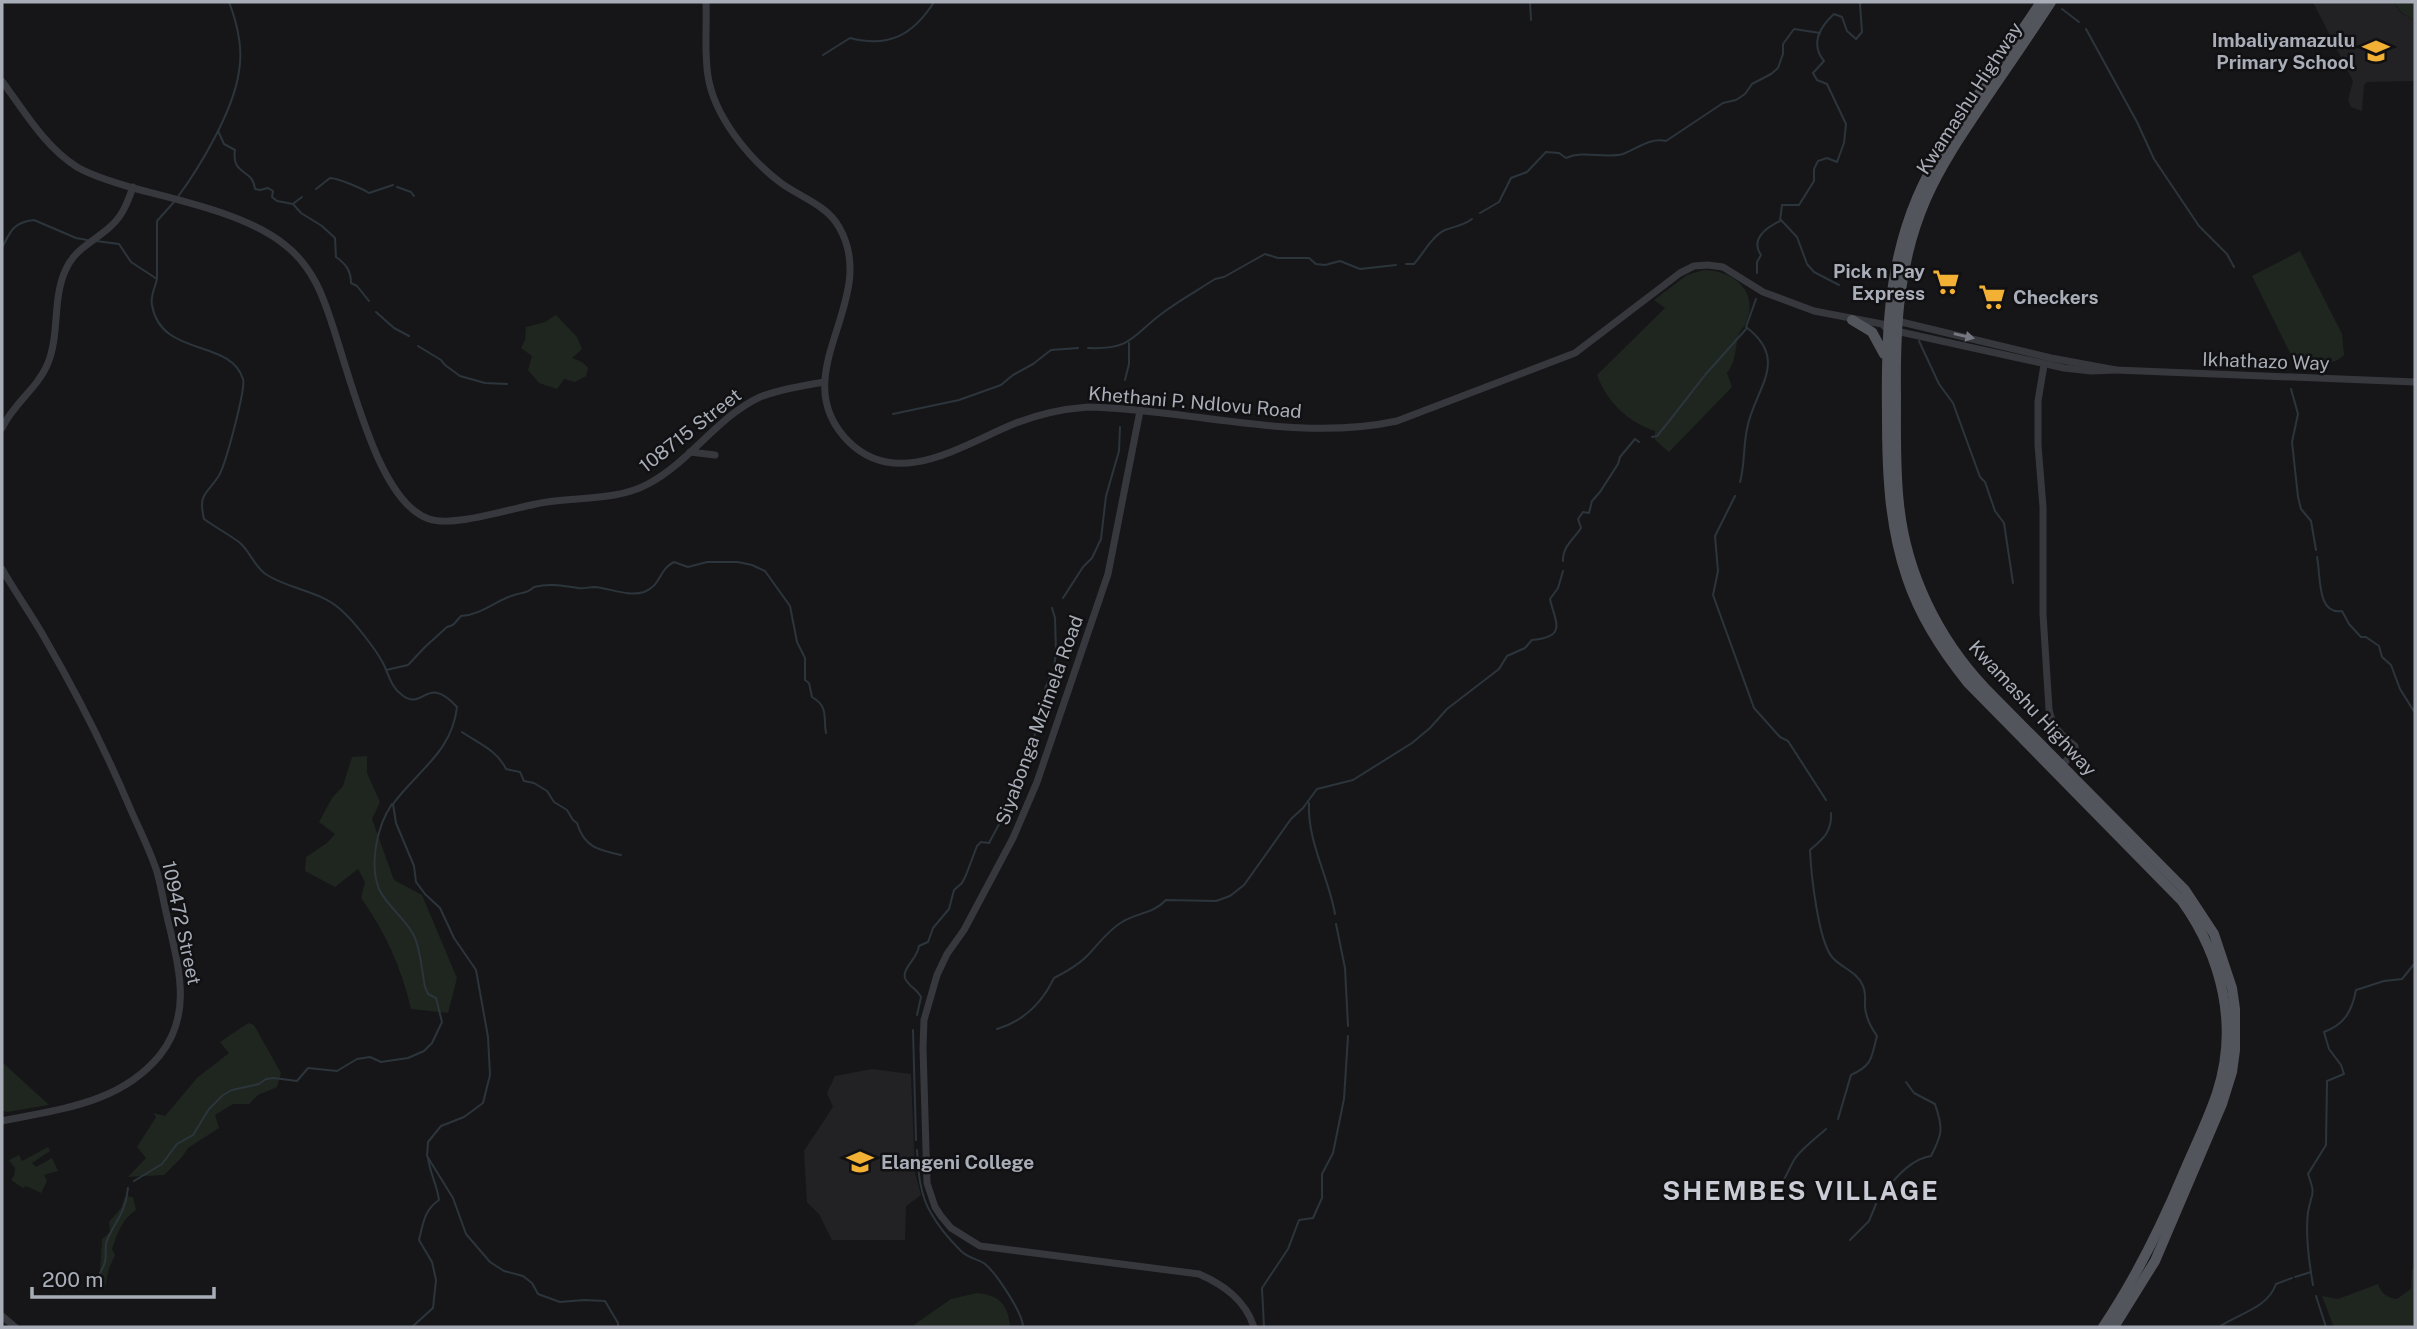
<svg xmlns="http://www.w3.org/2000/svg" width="2417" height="1329" font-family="'Public Sans',sans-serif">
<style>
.built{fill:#222225}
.green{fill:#1e261f}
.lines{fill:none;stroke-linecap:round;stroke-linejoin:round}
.stream{stroke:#2c353c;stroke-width:2}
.tertiary{stroke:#37383d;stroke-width:7}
.primary{stroke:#53555c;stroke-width:10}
.oneway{fill:#757881}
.labels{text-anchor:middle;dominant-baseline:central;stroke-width:5;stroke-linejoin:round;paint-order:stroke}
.poi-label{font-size:19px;font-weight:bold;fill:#a8adb8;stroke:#111113;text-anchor:end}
.street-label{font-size:19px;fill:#a8adb8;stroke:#111113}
.district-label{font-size:26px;font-weight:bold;letter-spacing:2px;fill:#c9ccd4;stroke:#111113}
</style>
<rect width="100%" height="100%" fill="#161618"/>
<g class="built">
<polygon points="2313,2 2394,2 2400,12 2415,21 2415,81 2367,82 2364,85 2362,111 2351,107 2348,100 2353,81"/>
<polygon points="872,1069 911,1074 915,1173 921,1195 906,1206 905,1240 832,1240 819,1214 807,1202 804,1151 833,1107 827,1093 835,1076"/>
</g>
<g class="green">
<polygon points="2394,2 2415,2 2415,21 2401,12"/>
<path d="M2300,251L2342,334L2344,355C2332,367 2307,368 2293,359L2252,276Z"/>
<path d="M1704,270C1733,270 1760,292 1746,323C1744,328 1739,331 1738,336C1735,350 1736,361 1727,373L1732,387L1669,452L1655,440V431C1628,422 1607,402 1597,375L1665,308L1654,300L1687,275Z"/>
<polygon points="556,315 577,337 582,349 572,358 582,362 588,368 586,376 575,382 564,379 557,389 539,383 528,370 532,356 521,348 525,340 526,327 545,322"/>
<path d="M367,756V773L380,802L372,819L394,880L422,895L457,978L448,1013L411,1009C402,969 385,931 361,898L365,882L358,869L335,887L305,871L306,857L327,843L335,834L319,822L332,798L343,786L352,757Z"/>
<polygon points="248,1023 254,1025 281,1073 277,1087 258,1095 249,1104 233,1104 215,1115 219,1128 188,1148 182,1157 164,1175 128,1177 146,1158 137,1147 156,1117 153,1113 165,1116 197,1078 229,1053 220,1042"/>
<polygon points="2,1062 49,1105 7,1112 2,1110"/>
<polygon points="48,1147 50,1151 32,1163 36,1167 52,1158 58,1171 44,1175 47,1181 41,1193 26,1186 23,1188 11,1180 14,1176 15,1168 9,1160 19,1155 22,1161"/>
<path d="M125,1196L133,1197L136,1210C122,1219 117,1234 112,1249L115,1255L109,1268L105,1287L99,1286L102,1239L110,1232L109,1222L121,1208Z"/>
<path d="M2415,1268V1327H2334L2322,1296L2338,1299L2378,1284C2381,1293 2387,1298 2397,1299L2411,1289L2412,1270Z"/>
<path d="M977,1293C999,1295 1008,1304 1010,1327H911L951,1299Z"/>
</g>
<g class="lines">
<g class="stream">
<polyline points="1530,2 1531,20"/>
<polyline points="2062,9 2079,22"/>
<polyline points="2086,29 2137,122 2154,159 2199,226 2227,254 2234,267"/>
<path d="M823,55L850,38C889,48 913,35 934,2"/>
<path d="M218,131L224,144L235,150C231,176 253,168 255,189L260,190L268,188L273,191L272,197L277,201L293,204L301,213L322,226L335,238L336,257C346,264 351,271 351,283L357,286L369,301"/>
<polyline points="397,187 411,192 414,196"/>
<path d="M316,189L330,178C338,178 363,189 369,193L393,185"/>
<path d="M177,198C200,167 234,110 239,71C243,49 237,23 229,2"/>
<polyline points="294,203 302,197"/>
<path d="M1480,213L1499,202L1511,178L1527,172L1546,152L1559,153L1566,158C1584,150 1604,159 1623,154C1637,149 1650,137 1666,141L1723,103L1736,100L1745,94L1752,84L1771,74L1778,68L1783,54V44L1794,29L1820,33"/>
<polyline points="1780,219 1797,237 1807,264 1814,272 1839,285"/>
<polyline points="96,241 119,244 131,262 157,279 157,221 174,202"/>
<path d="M2,248C10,231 14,222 34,220L76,238L87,240"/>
<path d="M1406,264H1414C1423,254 1432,236 1445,230C1455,226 1463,226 1472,219"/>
<path d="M1757,273V262L1761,255C1750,239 1766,228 1780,221L1782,205H1799L1814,181V169L1818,161L1827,158L1837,162L1844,143L1846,124L1827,84L1817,80L1813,73L1824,61C1810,44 1820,27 1834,14L1842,17L1847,31L1856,39L1862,32L1860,4L1862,2"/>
<path d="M157,279C155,288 150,296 152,305C161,358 230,338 243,379C246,388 225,468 218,477C206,495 198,494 204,519C215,527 228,534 239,542C251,552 254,567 267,575C289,589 320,591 340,609C353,620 375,648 383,663C389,675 391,687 402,695C424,712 426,673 457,707C452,752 418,770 393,804L396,823L414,866L416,882L425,894L440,908L454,938L476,970L488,1037L490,1075L483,1103L464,1117L441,1126L428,1142L427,1156L453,1198L466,1234L490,1262L504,1271L523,1276L532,1283L538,1294L560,1302L584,1300L605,1301L618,1323V1327"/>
<polyline points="376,312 394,328 409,336"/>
<polyline points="1919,341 1939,384 1953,403 1980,477 1985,482 1995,511 2004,523 2013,583"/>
<polyline points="418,346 441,360 445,365 460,376 485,383 507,384"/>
<path d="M1088,348C1133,350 1132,335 1164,312C1180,300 1198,290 1215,279L1224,277L1265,254L1278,258H1309L1316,264L1325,265L1340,261L1360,269L1396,265"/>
<polyline points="1125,380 1129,364 1129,343"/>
<polyline points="2291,389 2298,414 2292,442 2298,497 2301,509 2311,521 2316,550"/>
<polyline points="893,414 959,400 1001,385 1013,375 1033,364 1051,350 1078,348"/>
<polyline points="1652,437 1657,436 1670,420 1705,375 1747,328"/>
<path d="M1740,482C1745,465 1743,447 1747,429C1754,389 1791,361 1746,327L1756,299"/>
<polyline points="1735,496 1715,536 1718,571 1713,595 1754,708 1780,737 1788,741 1826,800"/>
<path d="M2317,557C2321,574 2316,615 2342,611L2349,624L2361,637H2366L2379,646L2382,657L2391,665L2400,689L2415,713"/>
<path d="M1563,561C1562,547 1574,539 1581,528L1578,519L1583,512L1589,513L1592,501L1600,492L1618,464L1620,457L1635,439L1639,442"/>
<polyline points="1063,598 1083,567 1092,558 1101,539 1106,496 1119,451 1120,427"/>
<path d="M386,670L408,665L425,647L447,627L453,625L461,616C481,615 495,601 514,595C522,592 527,594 534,587C550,583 563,586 578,588C583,589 589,587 594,587C610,588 628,597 644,592C662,585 658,570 674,562L688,567L707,562H738L752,565L765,571L790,606L797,642L805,658V680L809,683L812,697C829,707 823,717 826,733"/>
<path d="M462,732C478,743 497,750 506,769L520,772L524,781L534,783L547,791L554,802L567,810L573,820L577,823C584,847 598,850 621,855"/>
<path d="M1309,803C1307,841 1329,878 1335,914"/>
<path d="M1831,813C1832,832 1823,839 1810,850C1811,873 1818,940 1832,957C1841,968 1857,971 1863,986C1866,993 1865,995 1865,1002C1864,1014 1870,1026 1877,1036C1871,1058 1873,1065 1851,1075L1838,1119"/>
<polyline points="1336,924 1345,968 1348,1026"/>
<path d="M917,1015L921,997C917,989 908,986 905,978C902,968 918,958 919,946L928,942L933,928L949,909L954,890L962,883L966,875L977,846L981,842L989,843L1018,789L1028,751L1046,708L1045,689L1054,668L1056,653L1055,618L1052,608"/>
<path d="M997,1029C1024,1021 1042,1003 1054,978C1066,972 1077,966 1087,956C1099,944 1107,931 1122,922C1137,913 1154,913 1166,900L1216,901L1230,896L1244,885L1291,819L1303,808L1317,789L1353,780L1412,743L1430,728L1447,709L1499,669L1507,656L1525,648L1532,640C1568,637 1555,622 1550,599L1558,588L1563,571"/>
<polyline points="913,1030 916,1140"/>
<path d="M917,1150C918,1170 920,1196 931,1213C938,1226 951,1241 961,1251C969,1259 979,1259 985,1264C996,1273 1023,1313 1023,1327"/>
<path d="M134,1181L162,1164L177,1144L193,1135L209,1109L223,1095L232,1090L259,1084L266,1079L274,1078L297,1081L308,1068L337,1071L357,1059L370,1057L381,1062L408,1058L424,1051L432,1043L442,1022L436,998L428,994L425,987C422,972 421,953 415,938C408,920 387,907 379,889C369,864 377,826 392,804"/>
<path d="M1778,1187C1786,1180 1789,1167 1796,1157C1804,1147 1816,1138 1826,1129"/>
<path d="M1882,1194C1895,1179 1910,1159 1931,1156C1943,1133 1943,1128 1935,1104L1914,1093L1906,1082"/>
<polyline points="1850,1240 1869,1221 1876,1204"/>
<path d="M100,1273C110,1257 103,1252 107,1240C116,1220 126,1212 128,1188"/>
<polyline points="2295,1277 2311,1272"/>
<path d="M2313,1285C2309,1262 2305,1235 2308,1212C2312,1191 2316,1196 2308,1174L2326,1145L2327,1081L2344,1074L2341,1065L2329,1049L2324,1032C2345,1024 2352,1011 2356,990L2384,981L2402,979L2415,963"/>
<polyline points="2316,1296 2326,1327"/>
<path d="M412,1327L433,1308L436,1280L432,1262L419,1240C423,1224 424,1210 439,1200C437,1185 430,1173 428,1158"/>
<polyline points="1264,1327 1262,1288 1288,1249 1299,1220 1313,1218 1322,1198 1322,1174 1333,1153 1344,1099 1348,1036"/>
<path d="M2219,1327C2239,1313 2267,1309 2276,1284L2292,1278"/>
</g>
<g class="tertiary">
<path d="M706,2C707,26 704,52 708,76C714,116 749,159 781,183C800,197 827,205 839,227C882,301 781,374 849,442C899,491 965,443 1016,423C1039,414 1062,409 1088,407C1190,409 1295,443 1397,421L1575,353L1680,273L1694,266L1708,265L1723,267L1763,292L1814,311L1882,324L1887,329L2064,368L2091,371L2116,370"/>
<path d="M2,81C24,111 45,147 77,167C94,177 114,182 133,188C179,200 249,215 285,245C298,255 308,268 316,283C344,336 369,499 429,519C456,528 517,506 547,502C579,497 619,500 648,484C690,462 717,417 760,397C780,389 803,386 824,382"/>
<polyline points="1893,320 2051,358 2116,370 2415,382"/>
<path d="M2044,365L2038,401V445L2043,507V614L2049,709C2052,727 2061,735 2075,746V750L2062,766"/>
<path d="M1140,411L1108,574L1037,782L1013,838L964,930L947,954L937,975L924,1020L923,1048L927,1183L935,1207L941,1216L951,1228L980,1246L1199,1274C1224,1285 1245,1300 1254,1327"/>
<path d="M2,428C13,404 38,388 48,363C60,333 52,298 66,269C76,247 97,240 112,225C123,215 128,201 133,187"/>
<polyline points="690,452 715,455"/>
<path d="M2,569C15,592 31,614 44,637C76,692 105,749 130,808C139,829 150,850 157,872C162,890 165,910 170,929C180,973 191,1016 160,1055C120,1104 59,1109 2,1121"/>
<polyline points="2,1316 15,1327"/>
</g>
<g class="primary">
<path d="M2041,2C2019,34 1998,66 1976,98C1954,130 1932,162 1917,198C1887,269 1886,341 1887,416C1887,472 1889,525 1907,578C1920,617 1942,651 1968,683L2182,901C2222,957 2239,1026 2217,1093C2208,1120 2195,1146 2184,1172C2161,1227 2136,1278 2103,1327"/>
<path d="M2051,2C2029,36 2006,69 1983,103C1962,134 1941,165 1926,199C1898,263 1895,329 1896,397C1896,433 1895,469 1899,504C1906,573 1938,638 1985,688L2185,890L2214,934L2232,988L2235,1009V1050L2232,1072L2222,1104L2155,1261L2114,1327"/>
<polyline points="1852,320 1872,332 1884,354"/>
</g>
</g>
<defs><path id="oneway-solid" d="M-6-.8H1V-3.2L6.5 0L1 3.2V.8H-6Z" transform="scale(1.75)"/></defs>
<use class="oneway" href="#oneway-solid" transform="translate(1964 336) rotate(13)"/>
<defs>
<g id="school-bare" transform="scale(2.1)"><path d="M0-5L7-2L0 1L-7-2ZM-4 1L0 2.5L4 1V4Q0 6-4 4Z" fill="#f2b134" stroke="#111113" stroke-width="2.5" paint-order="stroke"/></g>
<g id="supermarket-bare" transform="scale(2.1)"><path d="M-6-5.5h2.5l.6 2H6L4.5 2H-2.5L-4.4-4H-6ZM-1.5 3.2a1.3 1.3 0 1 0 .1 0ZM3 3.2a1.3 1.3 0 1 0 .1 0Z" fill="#f2b134" stroke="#111113" stroke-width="2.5" paint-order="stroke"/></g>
<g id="university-bare" transform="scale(2.1)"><path d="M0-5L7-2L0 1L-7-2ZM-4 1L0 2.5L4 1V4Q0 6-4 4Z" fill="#f2b134" stroke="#111113" stroke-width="2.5" paint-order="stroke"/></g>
</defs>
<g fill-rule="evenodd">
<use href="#school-bare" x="2376" y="51"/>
<use href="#supermarket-bare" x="1946" y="282"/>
<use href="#supermarket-bare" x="1992" y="297"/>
<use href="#university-bare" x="860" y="1162"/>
</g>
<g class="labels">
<g class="poi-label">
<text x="2355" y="40">Imbaliyamazulu<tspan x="2355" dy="22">Primary School</tspan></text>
<text x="1925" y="271">Pick n Pay<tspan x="1925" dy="22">Express</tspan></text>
<text x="2013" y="297" text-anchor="start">Checkers</text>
<text x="881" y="1162" text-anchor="start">Elangeni College</text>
</g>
<g class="street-label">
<text transform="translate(1969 98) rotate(-57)">Kwamashu Highway</text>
<text transform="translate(2266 361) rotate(2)">Ikhathazo Way</text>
<text transform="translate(1195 402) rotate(5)">Khethani P. Ndlovu Road</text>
<text transform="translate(690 430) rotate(-38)">108715 Street</text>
<text transform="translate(2033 708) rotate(47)">Kwamashu Highway</text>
<text transform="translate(1039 720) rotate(-70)">Siyabonga Mzimela Road</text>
<text transform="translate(182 923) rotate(78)">109472 Street</text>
</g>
<g class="district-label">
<text x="1801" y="1190">SHEMBES VILLAGE</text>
</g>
</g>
<rect width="2417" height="1329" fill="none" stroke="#a8adb8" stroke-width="7"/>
<path d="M32 1287v10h182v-10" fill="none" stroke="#a8adb8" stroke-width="3.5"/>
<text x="42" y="1287" font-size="21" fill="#a8adb8" stroke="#111113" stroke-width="5" paint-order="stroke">200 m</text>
</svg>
